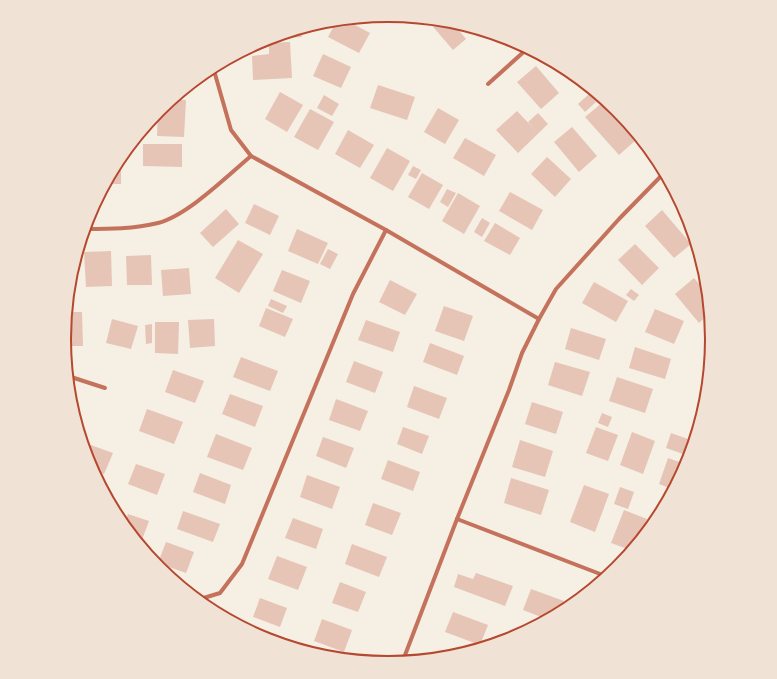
<svg xmlns="http://www.w3.org/2000/svg" width="777" height="679" font-family="Mulish,sans-serif">
<style>
.building{fill:#e6c5b7}
.lines{fill:none;stroke-linecap:round;stroke-linejoin:round}
.minor{stroke:#c5725c;stroke-width:4}
.rim{fill:none;stroke:#b5482f;stroke-width:2}
</style>
<rect width="100%" height="100%" fill="#f6efe4"/>
<g class="building">
<polygon points="386,15 378,22 373,17"/>
<polygon points="344,19 370,33 359,53 328,37 337,20"/>
<polygon points="432,19 451,21 466,39 453,50 429,22"/>
<polygon points="301,28 302,37 270,39 269,38"/>
<polygon points="290,42 292,78 253,80 252,56 269,54 269,43"/>
<polygon points="323,54 351,67 341,88 313,76"/>
<polygon points="555,62 569,70 578,77 572,82"/>
<polygon points="536,66 559,93 541,109 517,82"/>
<polygon points="378,85 415,97 407,120 370,108"/>
<polygon points="280,92 303,105 287,132 265,119"/>
<polygon points="589,94 596,102 585,112 578,104"/>
<polygon points="324,95 339,104 332,116 317,108"/>
<polygon points="172,100 186,100 184,137 157,136 158,112"/>
<polygon points="603,102 636,140 619,155 585,117"/>
<polygon points="438,108 459,120 445,144 424,132"/>
<polygon points="310,109 334,122 318,150 294,137"/>
<polygon points="517,111 537,132 528,122 538,113 548,124 518,153 496,130"/>
<polygon points="572,127 597,156 579,172 554,142"/>
<polygon points="348,130 374,145 360,168 335,154"/>
<polygon points="465,138 496,155 484,176 453,158"/>
<polygon points="143,144 182,144 182,167 143,166"/>
<polygon points="387,148 410,161 393,191 370,178"/>
<polygon points="121,157 121,184 105,184 119,159"/>
<polygon points="547,157 571,179 555,197 531,174"/>
<polygon points="413,166 421,170 416,179 408,175"/>
<polygon points="422,173 443,185 429,209 408,197"/>
<polygon points="447,189 456,193 448,207 440,202"/>
<polygon points="510,192 543,210 532,230 499,211"/>
<polygon points="458,193 480,206 464,234 442,221"/>
<polygon points="254,204 279,216 270,235 245,223"/>
<polygon points="226,209 239,224 213,247 200,233"/>
<polygon points="662,210 691,244 674,258 645,226"/>
<polygon points="482,218 490,223 482,237 474,232"/>
<polygon points="495,223 520,238 510,255 484,241"/>
<polygon points="297,229 328,243 318,264 288,251"/>
<polygon points="238,240 263,254 239,293 215,278"/>
<polygon points="635,244 659,268 642,285 618,260"/>
<polygon points="328,249 338,254 330,269 320,264"/>
<polygon points="111,251 112,286 86,287 84,252"/>
<polygon points="151,255 152,285 127,285 126,256"/>
<polygon points="189,268 191,294 163,296 161,270"/>
<polygon points="282,270 310,281 301,303 273,291"/>
<polygon points="694,278 709,295 710,313 699,323 675,294"/>
<polygon points="390,280 417,294 405,315 379,302"/>
<polygon points="594,282 628,301 616,322 582,303"/>
<polygon points="631,289 639,295 634,301 626,295"/>
<polygon points="271,299 287,306 283,313 268,306"/>
<polygon points="444,306 473,316 464,341 435,331"/>
<polygon points="266,308 293,319 285,337 259,326"/>
<polygon points="655,309 684,321 674,344 645,332"/>
<polygon points="67,312 82,312 83,346 65,346"/>
<polygon points="112,319 138,326 131,349 106,343"/>
<polygon points="214,319 215,346 190,348 188,320"/>
<polygon points="366,320 400,332 393,352 358,340"/>
<polygon points="155,322 179,322 178,354 155,353"/>
<polygon points="152,324 152,343 146,344 145,325"/>
<polygon points="571,328 606,339 599,360 565,349"/>
<polygon points="430,343 464,356 457,375 423,362"/>
<polygon points="635,347 671,359 665,379 629,368"/>
<polygon points="241,357 278,371 270,391 233,377"/>
<polygon points="354,361 383,372 375,393 346,382"/>
<polygon points="555,362 590,372 582,396 548,385"/>
<polygon points="173,370 204,381 195,403 165,392"/>
<polygon points="617,377 653,389 645,413 609,401"/>
<polygon points="414,386 447,398 439,419 407,407"/>
<polygon points="230,394 263,406 255,427 222,414"/>
<polygon points="336,399 368,411 360,431 329,420"/>
<polygon points="532,402 563,412 556,434 525,424"/>
<polygon points="147,409 183,422 174,444 139,431"/>
<polygon points="602,413 612,417 608,427 598,423"/>
<polygon points="403,427 429,436 422,454 397,444"/>
<polygon points="596,427 618,435 608,461 586,453"/>
<polygon points="632,432 655,441 643,474 620,465"/>
<polygon points="671,433 688,439 683,454 666,448"/>
<polygon points="216,434 252,448 243,470 207,457"/>
<polygon points="323,437 354,448 346,468 316,456"/>
<polygon points="520,440 553,451 545,477 512,467"/>
<polygon points="88,444 113,453 104,474 92,470 89,463 85,452"/>
<polygon points="668,458 688,465 674,490 659,484"/>
<polygon points="388,460 420,472 413,491 381,479"/>
<polygon points="136,464 165,474 157,495 128,484"/>
<polygon points="200,473 231,485 225,504 193,492"/>
<polygon points="307,475 340,487 332,509 300,497"/>
<polygon points="511,478 549,490 541,515 504,503"/>
<polygon points="584,485 609,494 595,532 570,522"/>
<polygon points="620,487 634,492 628,509 614,504"/>
<polygon points="373,503 401,513 392,535 365,525"/>
<polygon points="624,510 647,519 637,546 633,551 611,543"/>
<polygon points="183,511 220,524 213,542 177,529"/>
<polygon points="128,514 149,521 140,545 124,526"/>
<polygon points="293,518 323,529 316,549 285,538"/>
<polygon points="166,542 194,552 186,573 158,563"/>
<polygon points="352,544 387,557 379,577 345,564"/>
<polygon points="277,556 307,567 298,590 268,579"/>
<polygon points="476,573 513,586 505,606 454,587 458,574 473,579"/>
<polygon points="340,582 366,592 358,612 332,603"/>
<polygon points="531,589 564,601 559,614 549,620 523,610"/>
<polygon points="260,598 287,608 280,627 253,617"/>
<polygon points="453,612 488,625 480,645 445,632"/>
<polygon points="322,619 352,630 344,652 314,641"/>
</g>
<g class="lines">
<g class="minor">
<polyline points="213,67 231,130 251,156 386,230 539,319"/>
<polyline points="488,84 528,48"/>
<path d="M84,229C109,229 134,229 158,223C188,215 226,177 251,156"/>
<polyline points="68,376 105,388"/>
<polyline points="701,401 707,402"/>
<polyline points="457,519 608,577"/>
<polyline points="197,600 220,593 242,564 353,294 386,230"/>
<polyline points="402,663 457,519 509,390 522,353 539,319 556,289 619,219 665,172"/>
</g>
</g>
<path d="M0 0H777V679H0ZM71 339a317 317 0 1 1 634 0a317 317 0 1 1-634 0Z" fill="#f1e2d6" fill-rule="evenodd"/>
<path class="rim" d="M71 339a317 317 0 1 1 634 0a317 317 0 1 1-634 0Z"/>
</svg>
